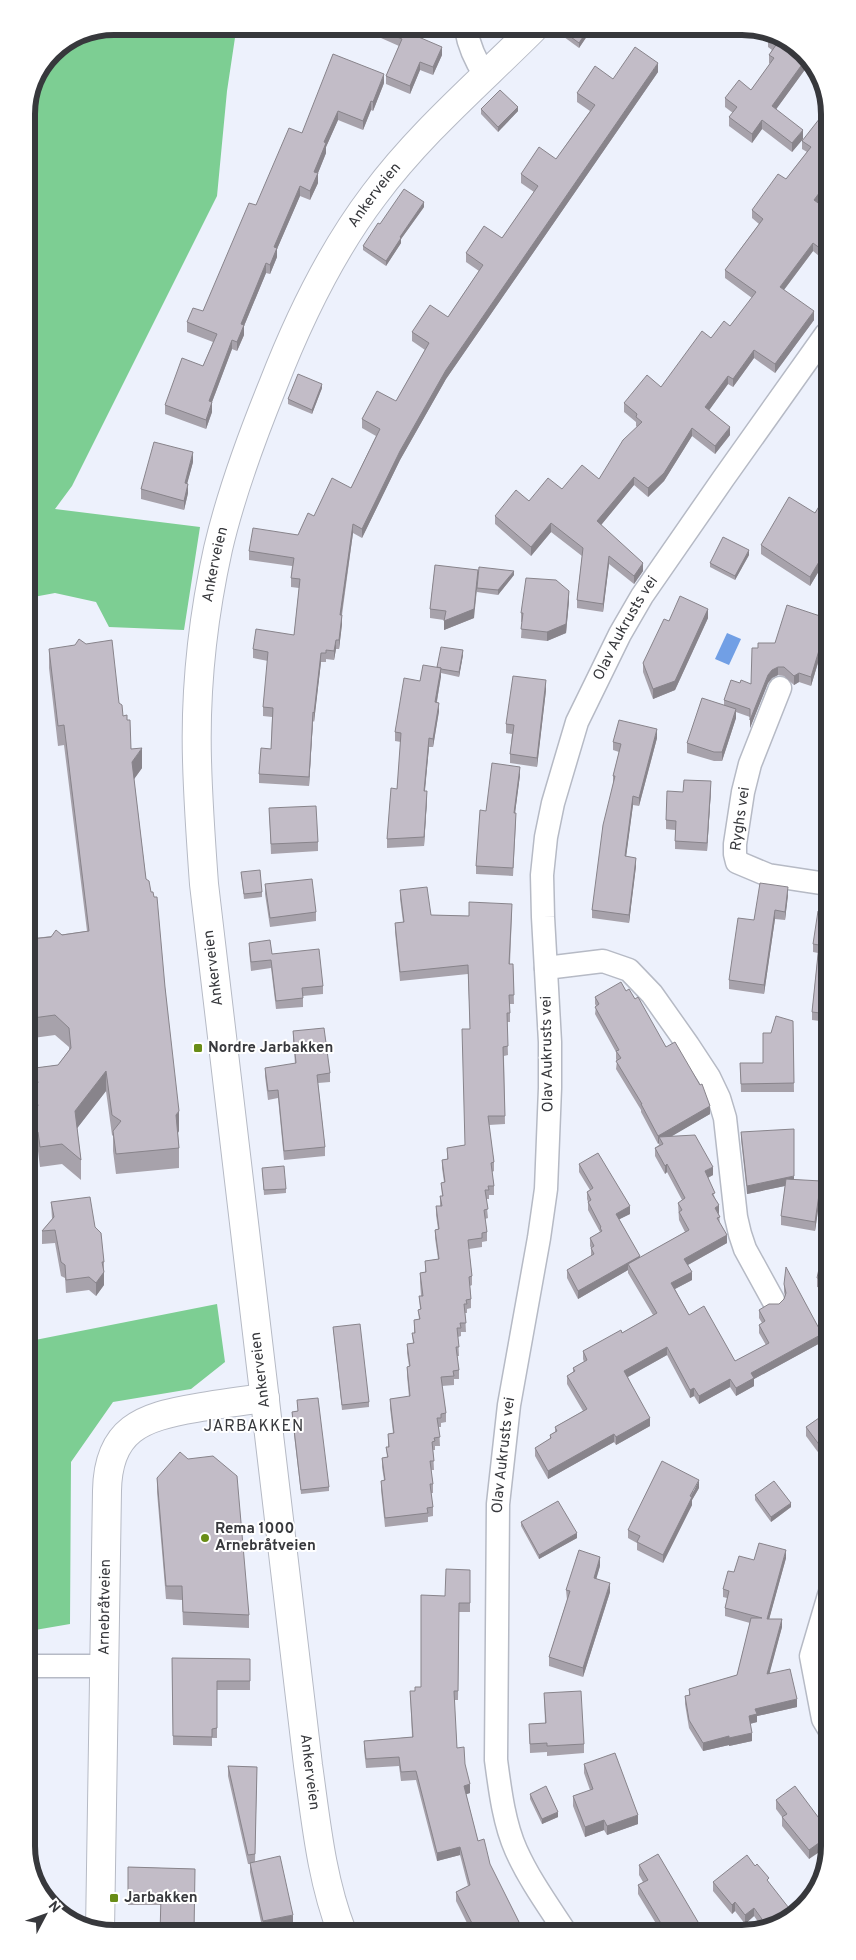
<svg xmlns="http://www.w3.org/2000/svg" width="856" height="1960" font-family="Overpass,sans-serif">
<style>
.forest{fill:#7dce93}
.water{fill:#719fe5}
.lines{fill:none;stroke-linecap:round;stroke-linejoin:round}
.minor-casing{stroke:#b6bac5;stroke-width:25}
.tertiary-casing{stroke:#b6bac5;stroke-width:30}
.secondary-casing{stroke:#b6bac5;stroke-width:30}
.minor{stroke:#fff;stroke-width:22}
.tertiary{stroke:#fff;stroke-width:28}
.secondary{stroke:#fff;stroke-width:28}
.wall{fill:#a7a2ab}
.shaded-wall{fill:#88848b}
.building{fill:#c2bcc7;stroke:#88848b}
.poi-dot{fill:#698d17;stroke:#fff;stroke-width:2}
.labels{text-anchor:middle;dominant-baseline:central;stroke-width:4;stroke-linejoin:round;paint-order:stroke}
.street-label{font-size:15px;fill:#37383c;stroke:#fff}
.poi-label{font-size:15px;font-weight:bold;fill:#37383c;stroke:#fff;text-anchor:start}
.neighbourhood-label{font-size:16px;letter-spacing:1px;fill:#37383c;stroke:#fff}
.rim{fill:none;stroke:#37383c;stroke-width:6}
</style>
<rect width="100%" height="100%" fill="#edf1fc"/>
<g class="forest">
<polygon points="236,31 227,91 217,196 72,486 55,509 200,527 184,630 109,627 96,602 55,593 28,598 26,108 52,52 80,33"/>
<polygon points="217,1304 225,1362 191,1389 113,1402 71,1462 70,1624 35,1630 30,1504 30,1341"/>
</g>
<polygon class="water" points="727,633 741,639 729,665 715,659"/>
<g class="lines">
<g class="minor-casing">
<g id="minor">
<path d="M466,29C469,47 475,60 485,75"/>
<polyline points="780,688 750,764 743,792 735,844 735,854 737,862 768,875 827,884"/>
<polyline points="546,968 603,961 629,970 652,994 688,1045 709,1077 719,1098 725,1118 736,1217 740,1234 745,1249 773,1300"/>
<polyline points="829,1595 811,1656 823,1719 829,1729"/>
<polyline points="30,1666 104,1666"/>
<path id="s1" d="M564,1930C547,1904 529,1879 516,1850C504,1823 500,1790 496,1760L498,1504L509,1405L539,1238L546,1189L550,1088V1042L543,917L542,875L546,837L553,803L577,722L620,634L642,596L723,479L826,334"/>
</g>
</g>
<g class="tertiary-casing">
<g id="tertiary">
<path id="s2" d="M100,1931L107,1491C108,1429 142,1417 196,1408C219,1404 242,1401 265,1398"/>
</g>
</g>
<g class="secondary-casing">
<g id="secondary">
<path id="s3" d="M342,1932C321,1878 316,1821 308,1765L204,884C201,843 198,801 197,760C195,690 203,617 218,549C231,493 251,439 273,385C299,318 330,253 374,195C420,133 479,83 533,29"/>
</g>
</g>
<use href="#minor" class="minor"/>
<use href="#tertiary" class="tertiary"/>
<use href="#secondary" class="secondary"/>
</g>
<g class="wall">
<polygon points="670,27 688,27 682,36"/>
<polygon points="592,28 579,48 560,34 560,29"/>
<polygon points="363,30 411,30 410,33 442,55 433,75 420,70 410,94 386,84 386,76 399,46"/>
<polygon points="768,38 809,64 776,109 803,139 792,152 762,129 752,143 729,126 729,117 733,113 725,107 725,98 751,90 770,64 769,63 769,55 772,50 768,47"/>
<polygon points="658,72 446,379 400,460 362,538 353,533 342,615 342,624 339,649 336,649 334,660 326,659 326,662 321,662 314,722 313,721 309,786 259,783 259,774 271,749 272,717 263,716 263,707 268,661 253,658 253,649 294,635 299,588 291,587 291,578 292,566 249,560 249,551 298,535 314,516 351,488 376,436 362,428 362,419 396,401 425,350 412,341 412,332 448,317 479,271 466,262 466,253 502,238 534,192 521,183 521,174 556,159 590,111 577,102 577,93 613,79"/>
<polygon points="384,83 373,111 371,110 363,130 338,120 326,147 326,153 318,173 318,183 310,200 300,196 277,249 277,257 270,274 266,273 244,326 244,335 237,351 232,349 212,402 212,412 206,429 165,414 165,405 203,366 213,342 187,332 187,322 203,311 256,205 302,133"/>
<polygon points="481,109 518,111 498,132 481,114"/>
<polygon points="825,122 825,194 818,203 825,208 825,261 813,251 784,290 814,320 775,373 754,358 733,387 728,384 709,410 730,435 715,454 692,436 664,481 648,497 634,485 601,525 643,571 634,584 609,564 603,612 577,608 577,600 582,556 551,532 531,556 495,524 495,516 529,501 562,489 599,479 637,427 636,426 636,422 624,412 624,403 661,387 711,338 730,326 752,298 725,278 725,270 759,224 752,218 752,210 786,179 807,152 802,149 802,141"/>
<polygon points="424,207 401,239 401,243 386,266 363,250 363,246 380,224"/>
<polygon points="322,388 312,414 288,404 288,399"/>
<polygon points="193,462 187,483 188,493 184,510 141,499 141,489"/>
<polygon points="826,467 826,484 822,482 822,473"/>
<polygon points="826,495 826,559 810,586 761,554 761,545 815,513"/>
<polygon points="749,555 735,580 710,567 710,563"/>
<polygon points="435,565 474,618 444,630 444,620 430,618 430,609"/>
<polygon points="514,575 498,595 477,592 477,588"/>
<polygon points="569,601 566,633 547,641 521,638 522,622 521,622 521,613"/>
<polygon points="708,618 675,690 653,699 643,672 643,663 669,621"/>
<polygon points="826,618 826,636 811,686 799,682 794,685 784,676 778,675 772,678 768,683 750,728 750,717 736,712 736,718 722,761 714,761 687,753 687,743 724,705 724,700 740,683 751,684 758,648 758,643 775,643"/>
<polygon points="49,649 119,703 123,716 131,749 142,768 134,779 146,879 165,987 179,1131 178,1133 179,1148 179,1168 116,1174 113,1151 113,1136 112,1135 106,1091 77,1128 81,1160 81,1180 62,1164 40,1167 38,1151 29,1144 29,1120 35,1119 34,1087 35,1086 35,1068 58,1065 69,1050 69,1047 55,1035 33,1038 31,1022 29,1020 29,939 87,931 64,745 58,746 49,668"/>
<polygon points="463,655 459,677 441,673 437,702 439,711 433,747 429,747 425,791 427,800 424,846 387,848 387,839 397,789 401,742 395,741 395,732 420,681 437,667"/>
<polygon points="546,690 537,767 510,763 510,754 512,734 506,733 506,724"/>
<polygon points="827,735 827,766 820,764 820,756"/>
<polygon points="657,738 639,806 633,805 626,856 636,866 629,923 592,918 592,910 613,784 613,776 619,752 613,750 613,742"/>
<polygon points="520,775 515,813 516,821 513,876 476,874 476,866 486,811"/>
<polygon points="711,790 707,851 675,849 675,830 666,829 666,820 683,792"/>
<polygon points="827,807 827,840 823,839 823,831"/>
<polygon points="269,808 318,842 318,851 271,854"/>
<polygon points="241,872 262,892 262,897 244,899"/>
<polygon points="265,884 316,912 316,921 270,927 265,894"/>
<polygon points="400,890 431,915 469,916 512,913 510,964 513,964 514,1004 510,1004 510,1022 507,1022 508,1055 504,1056 505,1124 489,1125 494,1162 494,1171 492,1172 494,1186 494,1195 489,1195 489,1199 486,1199 488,1218 485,1219 487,1232 487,1241 482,1242 482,1247 469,1249 472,1276 472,1285 470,1286 471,1299 471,1308 467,1309 467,1313 465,1313 466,1332 461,1332 461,1336 458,1337 459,1356 457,1356 459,1370 459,1379 454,1379 454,1385 442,1386 446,1413 446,1422 441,1423 441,1427 439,1427 440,1446 435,1446 435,1450 433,1450 434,1470 431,1470 433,1484 433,1493 431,1493 433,1507 433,1516 428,1517 428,1522 385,1527 381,1490 381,1481 384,1480 382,1467 382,1458 387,1457 386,1447 388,1447 388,1434 393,1433 390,1408 390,1399 409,1397 407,1376 407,1367 409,1366 407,1353 407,1344 413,1343 412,1333 414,1333 414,1320 419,1319 418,1310 420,1309 419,1296 421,1296 420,1282 420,1273 425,1272 425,1261 438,1259 435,1238 435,1230 438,1229 436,1215 436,1206 440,1206 440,1196 442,1196 441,1183 444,1182 442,1168 442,1160 447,1159 447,1148 465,1145 470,1029 468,974 400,981 395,932 395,923 403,922 400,899"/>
<polygon points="788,895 785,920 775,919 764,994 729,989 729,980 754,920"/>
<polygon points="827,913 828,1022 812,1020 812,1012 818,953 813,952 813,944"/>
<polygon points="249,943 272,954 323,986 323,994 303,996 303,1007 276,1009 271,968 251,971 249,951"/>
<polygon points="626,991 635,999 710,1114 671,1136 713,1175 708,1178 715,1198 719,1214 720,1224 727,1243 688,1265 692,1280 675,1289 689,1315 735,1361 766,1345 759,1333 759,1325 762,1323 759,1318 759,1310 779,1304 784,1299 785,1296 784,1292 784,1284 822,1342 754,1379 754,1386 736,1396 730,1387 699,1404 694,1396 690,1398 667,1355 628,1377 650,1426 616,1445 614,1442 548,1479 535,1456 535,1448 550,1439 550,1435 555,1432 555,1427 583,1411 567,1384 567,1376 573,1372 573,1368 584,1362 583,1359 583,1351 622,1333 653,1315 628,1273 628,1270 578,1299 567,1278 567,1270 591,1256 591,1248 590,1246 590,1238 600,1232 588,1210 588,1202 587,1199 587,1192 590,1190 579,1172 579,1164 630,1214 619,1219 640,1258 685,1232 679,1220 678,1203 682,1200 667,1172 665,1174 655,1156 655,1148 659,1145 659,1143 658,1144 641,1112 641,1110 616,1069 617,1061 616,1059 616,1052 595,1014 596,1006 595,1004 595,997"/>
<polygon points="793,1021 794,1092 741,1092 740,1063 763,1063 771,1033"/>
<polygon points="293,1031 330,1073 330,1082 318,1083 325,1147 325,1156 284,1160 278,1098 268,1100 265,1076 265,1068 295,1064 293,1040"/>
<polygon points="828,1066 828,1092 826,1088 826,1079"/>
<polygon points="741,1132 794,1179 821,1190 815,1231 781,1225 781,1216 785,1186 747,1194 741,1140"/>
<polygon points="262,1168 286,1189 286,1193 264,1195"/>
<polygon points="51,1202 95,1227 104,1262 104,1285 96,1296 89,1290 66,1293 65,1278 61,1276 55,1243 42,1244 42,1231 52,1219"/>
<polygon points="828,1242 828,1289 817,1287 817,1278"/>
<polygon points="333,1327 369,1402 369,1407 342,1410"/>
<polygon points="297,1400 329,1487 329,1491 301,1494 292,1417 292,1412 298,1411"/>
<polygon points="829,1411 829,1467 806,1436 806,1427"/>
<polygon points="188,1459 249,1615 249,1628 183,1625 182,1600 166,1599 157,1492 157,1478"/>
<polygon points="699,1488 692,1500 692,1505 663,1563 637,1550 637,1543 628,1538 628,1530"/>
<polygon points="755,1495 791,1507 771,1522 755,1500"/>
<polygon points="521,1522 577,1538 539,1559 521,1526"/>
<polygon points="786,1558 769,1619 782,1627 769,1674 797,1707 757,1716 757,1722 750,1724 752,1741 729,1746 729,1745 703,1751 689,1728 685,1704 685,1696 689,1695 689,1689 737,1675 750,1623 725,1616 725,1608 727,1598 723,1597 723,1589 734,1572 754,1560"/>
<polygon points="600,1566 596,1578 610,1592 583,1677 549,1666 549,1657 567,1600 566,1590"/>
<polygon points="470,1570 470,1612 459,1612 458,1700 454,1700 457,1748 465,1764 470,1793 466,1794 478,1841 521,1926 531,1931 471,1931 456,1901 456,1892 468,1886 460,1855 437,1861 416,1780 401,1781 399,1766 366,1768 364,1750 364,1741 412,1737 410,1691 415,1691 421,1687 445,1596"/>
<polygon points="172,1658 250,1659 250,1690 217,1690 217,1738 212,1738 212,1746 173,1745"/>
<polygon points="544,1693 584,1744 584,1753 547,1756 547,1752 530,1753 529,1724 545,1723"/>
<polygon points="584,1764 638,1824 607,1835 604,1830 585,1837 573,1806 573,1796 590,1790 584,1773"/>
<polygon points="228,1766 257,1767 255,1862 293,1924 263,1931 250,1872 250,1864 248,1864 228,1776"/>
<polygon points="530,1794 558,1817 542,1824 530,1799"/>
<polygon points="776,1800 830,1833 809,1859 782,1826 782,1817 776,1809"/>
<polygon points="639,1865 701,1929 660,1930 638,1894 638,1885 643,1882 639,1875"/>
<polygon points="128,1867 195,1869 161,1905 128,1905"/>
<polygon points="713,1882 769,1882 771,1929 763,1929 754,1916 745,1924 735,1911 732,1914 713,1891"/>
</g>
<g class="shaded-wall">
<polygon points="682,27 688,27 682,36"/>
<polygon points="589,28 592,28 592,29 579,48 579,43"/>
<polygon points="442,47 442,55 433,75 433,67"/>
<polygon points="806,59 809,64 772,115 772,106"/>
<polygon points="420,62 420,70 410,94 410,86"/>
<polygon points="658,63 658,72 446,379 400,460 362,538 362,529 400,451 446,370"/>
<polygon points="384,74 384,83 373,111 373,102"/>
<polygon points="371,101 371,110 363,130 363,121"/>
<polygon points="518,107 518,111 498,132 498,127"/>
<polygon points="338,111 338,120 326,147 326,153 318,173 318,183 310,200 310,191 314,172 324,142"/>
<polygon points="762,120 762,129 752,143 752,134"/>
<polygon points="803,130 803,139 792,152 792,143"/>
<polygon points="825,185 825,194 814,208 814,200"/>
<polygon points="300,186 300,196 277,249 277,257 270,274 270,265 274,247"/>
<polygon points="424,202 424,207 401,239 401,243 386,266 386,261 400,237"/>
<polygon points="813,243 813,251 780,295 780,287"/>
<polygon points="266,263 266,273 244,326 244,335 237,351 237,342 241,324"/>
<polygon points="814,311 814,320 775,373 775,364"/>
<polygon points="232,340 232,349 209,410 209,401"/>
<polygon points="754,350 754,358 733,387 733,379"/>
<polygon points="728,376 728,384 705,416 705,407"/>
<polygon points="322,384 322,388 312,414 312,410"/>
<polygon points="212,402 212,412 206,429 206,420"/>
<polygon points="730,427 730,435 715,454 715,446"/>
<polygon points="692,428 692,436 664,481 648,497 648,488"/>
<polygon points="193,452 193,462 185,492 185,483"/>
<polygon points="634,477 634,485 597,530 597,521"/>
<polygon points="188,484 188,493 184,510 184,501"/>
<polygon points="551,523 551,532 531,556 531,547"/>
<polygon points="353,524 353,533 340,624 340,615"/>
<polygon points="749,550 749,555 735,580 735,576"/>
<polygon points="826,550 826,559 810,586 810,577"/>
<polygon points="609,556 609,564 603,612 603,604"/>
<polygon points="643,563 643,571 634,584 634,576"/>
<polygon points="478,570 478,579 474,618 444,630 444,621"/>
<polygon points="514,571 514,575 498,595 498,590"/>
<polygon points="569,591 569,601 566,633 547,641 547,632"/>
<polygon points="708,609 708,618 675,690 653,699 653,689"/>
<polygon points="342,615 342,624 339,649 339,640"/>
<polygon points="826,627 826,636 811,686 811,677"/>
<polygon points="336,640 336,649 334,660 334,651"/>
<polygon points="463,650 463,655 459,677 459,672"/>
<polygon points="321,653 321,662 314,722 314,713"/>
<polygon points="778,667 778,675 772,678 768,683 750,728 750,720 768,675 772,670"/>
<polygon points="441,668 441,677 435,711 435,702"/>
<polygon points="799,673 799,682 794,685 794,676"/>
<polygon points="546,680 546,690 537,767 537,758"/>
<polygon points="439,703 439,711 433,747 433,739"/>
<polygon points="736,709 736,718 722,761 722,752"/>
<polygon points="313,712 313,721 309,786 309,777"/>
<polygon points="657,729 657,738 639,806 639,798"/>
<polygon points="429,738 429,747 424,799 424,791"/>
<polygon points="142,748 142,768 132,782 132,762"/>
<polygon points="520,767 520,775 514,821 514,813"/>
<polygon points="711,781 711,790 707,851 707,843"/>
<polygon points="427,791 427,800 424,846 424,837"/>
<polygon points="633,796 633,805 625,865 625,856"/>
<polygon points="636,858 636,866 629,923 629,915"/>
<polygon points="788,887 788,895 785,920 785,912"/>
<polygon points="775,910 775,919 764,994 764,985"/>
<polygon points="106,1071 106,1091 75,1131 75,1111"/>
<polygon points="710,1106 710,1114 662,1142 659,1137 659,1143 658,1144 658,1136"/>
<polygon points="179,1111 179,1131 176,1135 176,1115"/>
<polygon points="667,1164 667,1172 665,1174 665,1166"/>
<polygon points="713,1167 713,1175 705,1179 705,1171"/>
<polygon points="794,1176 794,1184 747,1194 747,1186"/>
<polygon points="821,1181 821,1190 815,1231 815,1222"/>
<polygon points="719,1205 719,1214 715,1208"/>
<polygon points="630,1206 630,1214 616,1221 616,1214"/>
<polygon points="727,1235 727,1243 684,1267 684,1259"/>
<polygon points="640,1256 640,1263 628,1264 628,1270 578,1299 578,1291"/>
<polygon points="104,1272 104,1285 96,1296 96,1283"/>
<polygon points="692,1272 692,1280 671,1291 671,1283"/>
<polygon points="822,1334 822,1342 754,1379 754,1386 736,1396 736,1388 751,1373"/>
<polygon points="667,1347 667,1355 624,1379 624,1371"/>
<polygon points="730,1379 730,1387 699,1404 699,1396"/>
<polygon points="694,1388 694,1396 690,1398 690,1390"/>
<polygon points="650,1418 650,1426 616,1445 616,1437"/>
<polygon points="614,1434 614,1442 548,1479 548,1471"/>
<polygon points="699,1480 699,1488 692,1500 692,1505 663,1563 663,1555"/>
<polygon points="791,1503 791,1507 771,1522 771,1517"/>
<polygon points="577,1533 577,1538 539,1559 539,1555"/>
<polygon points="786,1550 786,1558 767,1627 767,1619"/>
<polygon points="600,1557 600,1566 594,1587 594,1578"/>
<polygon points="610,1583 610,1592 583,1677 583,1668"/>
<polygon points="782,1619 782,1627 767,1683 767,1674"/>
<polygon points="797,1699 797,1707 757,1716 757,1722 749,1724 749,1716 755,1709"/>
<polygon points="752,1733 752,1741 729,1746 729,1738"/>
<polygon points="729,1736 729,1745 703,1751 703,1743"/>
<polygon points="470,1784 470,1793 464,1795 464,1786"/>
<polygon points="558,1812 558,1817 542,1824 542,1819"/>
<polygon points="638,1815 638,1824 607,1835 607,1826"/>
<polygon points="604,1820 604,1830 585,1837 585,1827"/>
<polygon points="830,1835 830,1845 809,1859 809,1850"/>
<polygon points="460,1847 460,1855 437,1861 437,1853"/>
<polygon points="735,1902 735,1911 732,1914 732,1905"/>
<polygon points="754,1908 754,1916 745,1924 745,1915"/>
<polygon points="293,1915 293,1924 263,1931 263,1921"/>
</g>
<g class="building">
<polygon points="561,28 589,28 579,43 560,29"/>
<polygon points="380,30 408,30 407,32 442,47 433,67 420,62 410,86 386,76 402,39"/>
<polygon points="770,35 796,44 806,59 772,106 803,130 792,143 762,120 752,134 729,117 737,107 725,98 739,80 751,90 774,58 769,55 776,45 768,38"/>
<polygon points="635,47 658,63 446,370 400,451 362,529 353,524 340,615 342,615 339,640 336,640 334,651 326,650 326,653 321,653 314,713 313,712 309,777 259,774 261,748 271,749 273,708 263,707 268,652 253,649 256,629 294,635 300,579 291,578 294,558 249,551 253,528 298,535 308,513 314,516 332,478 351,488 380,429 362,419 377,391 396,401 429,343 412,332 430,305 448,317 483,265 466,253 484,226 502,238 538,186 521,174 539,147 556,159 595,105 577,93 595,66 613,79"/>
<polygon points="333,54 384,74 373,102 371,101 363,121 338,111 324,142 326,143 314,172 318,173 310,191 300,186 274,247 277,248 270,265 266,263 241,324 244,325 237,342 232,340 209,401 212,402 206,420 165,405 182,358 203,366 217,334 187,322 193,308 203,311 249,203 256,205 289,128 302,133"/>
<polygon points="500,90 518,107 498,127 481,109"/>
<polygon points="820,118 825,122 825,185 814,200 825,208 825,252 813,243 780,287 814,311 775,364 754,350 733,379 728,376 705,407 730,427 715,446 692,428 664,473 648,488 634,477 597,521 643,563 634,576 609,556 603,604 577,600 583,548 551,523 531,547 495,516 516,490 529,501 548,478 562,489 582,465 599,479 623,440 642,422 636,417 637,414 624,403 647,375 661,387 702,331 711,338 724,321 730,326 756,292 725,270 763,219 752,210 778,174 786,179 811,147 802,141"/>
<polygon points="404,189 424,202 400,237 401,238 386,261 363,246 378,223 380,224"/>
<polygon points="298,374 322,384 312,410 288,399"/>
<polygon points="154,442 193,452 185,483 188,484 184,501 141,489"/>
<polygon points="826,467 826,475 822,473"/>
<polygon points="826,495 826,550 810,577 761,545 789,497 815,513"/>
<polygon points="723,537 749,550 735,576 710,563"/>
<polygon points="435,565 478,570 474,609 444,621 446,611 430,609"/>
<polygon points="479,567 514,571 498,590 477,588"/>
<polygon points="526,578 556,580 569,591 566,624 547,632 521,629 523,613 521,613"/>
<polygon points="680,596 708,609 675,681 653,689 643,663 664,619 669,621"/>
<polygon points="787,605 826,618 826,627 811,677 799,673 794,676 784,667 778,667 772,670 768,675 750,720 750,709 724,700 731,680 740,683 741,680 751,684 752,648 758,648 758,643 775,643"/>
<polygon points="79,639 86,644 112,640 119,703 122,705 123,716 127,715 127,720 130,720 131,749 142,748 132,762 146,879 149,881 151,892 153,892 154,897 157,897 165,987 179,1111 176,1115 179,1148 116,1154 113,1131 121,1121 112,1115 106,1071 75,1111 81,1160 62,1144 40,1147 38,1132 29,1124 29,1120 36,1118 35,1106 38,1106 34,1087 38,1083 35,1068 58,1065 71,1048 69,1028 55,1015 33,1018 31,1003 29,1001 29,977 30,977 29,957 31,954 29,939 51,937 56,930 62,935 89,931 64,725 58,726 49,649 75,645"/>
<polygon points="441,647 463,650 459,672 441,669 441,668 437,667"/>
<polygon points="423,665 441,668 435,702 439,703 433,739 429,738 424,791 427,791 424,837 387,839 391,788 397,789 401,733 395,732 404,678 420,681"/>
<polygon points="513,676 546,680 537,758 510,754 514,725 506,724"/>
<polygon points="702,698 736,709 722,752 714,752 687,743"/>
<polygon points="619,720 657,729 639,798 633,796 625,856 636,858 629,915 592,910 603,825 615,776 613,776 621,744 613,742"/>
<polygon points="824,735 827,735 827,757 820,756"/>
<polygon points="492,763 520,767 514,813 516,813 513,868 476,866 480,810 486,811"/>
<polygon points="684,780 711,781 707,843 675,841 676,821 666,820 667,791 683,792"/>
<polygon points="316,806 318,842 271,844 269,808"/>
<polygon points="827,807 827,831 823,831"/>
<polygon points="260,870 262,892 244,894 241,872"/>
<polygon points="312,879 316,912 270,918 265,884"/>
<polygon points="760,883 788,887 785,912 775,910 764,985 729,980 738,918 754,920"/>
<polygon points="427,887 431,915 469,916 469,902 512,904 509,964 513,964 514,995 509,995 510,1013 507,1013 508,1046 503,1047 505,1116 488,1116 494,1162 491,1163 494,1186 488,1186 489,1190 485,1190 488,1209 484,1210 487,1232 482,1233 482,1238 468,1240 472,1276 469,1277 471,1299 466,1300 467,1304 464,1304 466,1323 460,1323 461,1328 457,1328 459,1347 456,1347 459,1370 453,1371 454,1376 441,1377 446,1413 441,1414 441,1418 437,1418 440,1437 434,1438 435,1441 432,1442 434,1461 430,1461 433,1484 430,1484 433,1507 427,1508 428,1513 385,1518 381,1481 385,1480 382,1458 388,1457 386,1447 389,1447 388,1434 394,1433 390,1399 410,1396 407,1367 410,1366 407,1344 414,1343 412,1333 415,1333 414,1320 420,1319 418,1310 421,1309 419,1296 423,1296 420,1273 426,1272 425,1261 439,1259 435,1230 439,1229 436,1206 442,1206 440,1196 443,1196 441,1183 445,1182 442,1160 448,1159 447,1148 465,1145 462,1029 470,1029 468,965 400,972 395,923 404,922 400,890"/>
<polygon points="818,911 827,913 828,1014 812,1012 819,945 813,944"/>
<polygon points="270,940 272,954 319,949 323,986 302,988 303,998 276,1001 271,960 251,962 249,943"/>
<polygon points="621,982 626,991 629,989 635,999 638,997 666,1047 675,1042 700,1085 702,1084 710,1106 658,1136 641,1104 642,1104 616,1061 621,1058 616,1051 619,1050 595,1007 599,1004 595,997"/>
<polygon points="776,1016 793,1021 794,1083 741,1084 740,1063 763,1063 763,1033 771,1033"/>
<polygon points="324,1028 330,1073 317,1075 325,1147 284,1151 278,1090 268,1091 265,1068 296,1063 293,1031"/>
<polygon points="828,1066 828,1082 826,1079"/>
<polygon points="794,1129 794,1176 747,1186 741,1132"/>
<polygon points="695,1135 713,1167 705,1171 715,1193 712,1194 719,1205 715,1208 720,1217 717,1218 727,1235 684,1259 692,1272 671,1283 689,1315 704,1306 735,1361 769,1343 759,1325 765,1321 759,1310 769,1304 779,1304 784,1299 786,1293 784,1284 786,1267 822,1334 751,1373 754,1378 736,1388 730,1379 699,1396 694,1388 690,1390 667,1347 624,1371 650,1418 616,1437 614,1434 548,1471 535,1448 551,1438 550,1435 557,1431 555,1427 587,1409 567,1376 575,1371 573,1368 587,1360 583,1351 621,1330 622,1333 657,1313 628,1264 689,1230 679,1212 682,1210 678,1203 685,1198 667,1164 665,1166 655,1148 663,1144 659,1137"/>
<polygon points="598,1153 630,1206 616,1214 640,1256 578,1291 567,1270 594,1254 591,1248 594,1246 590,1238 602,1231 600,1228 601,1227 588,1202 591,1200 587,1192 593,1188 579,1164"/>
<polygon points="284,1166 286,1189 264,1190 262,1168"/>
<polygon points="786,1179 821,1181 815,1222 781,1216"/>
<polygon points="90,1197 95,1227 101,1233 104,1262 102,1262 104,1272 96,1283 89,1277 66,1280 65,1265 61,1262 55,1230 42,1231 54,1217 51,1202"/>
<polygon points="825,1241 828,1242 828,1280 817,1278"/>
<polygon points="360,1324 369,1402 342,1405 333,1327"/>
<polygon points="318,1398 329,1487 301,1490 292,1412 298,1411 297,1400"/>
<polygon points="829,1411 829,1458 806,1427"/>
<polygon points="180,1452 188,1459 213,1456 237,1476 249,1615 183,1612 182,1586 166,1586 157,1478"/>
<polygon points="662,1461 699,1480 690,1496 692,1497 663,1555 637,1542 640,1536 628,1530"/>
<polygon points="774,1481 791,1503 771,1517 755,1495"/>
<polygon points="558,1501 577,1533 539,1555 521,1522"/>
<polygon points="759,1543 786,1550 767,1619 782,1619 767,1674 790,1669 797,1699 755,1709 757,1714 749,1716 752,1733 729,1738 729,1736 703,1743 689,1720 685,1696 690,1695 689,1689 737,1675 751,1618 762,1618 725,1608 729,1591 723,1589 728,1571 734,1572 739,1556 754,1560"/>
<polygon points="579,1550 600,1557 594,1578 610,1583 583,1668 549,1657 570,1591 566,1590"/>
<polygon points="446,1569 470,1570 470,1603 459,1603 458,1691 454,1691 457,1748 464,1747 465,1764 470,1784 464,1786 478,1841 484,1839 490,1864 521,1926 526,1923 531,1931 476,1931 456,1892 470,1885 460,1847 437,1853 416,1771 401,1772 399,1757 366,1759 364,1741 413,1737 410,1691 415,1691 415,1687 421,1687 421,1595 445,1596"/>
<polygon points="172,1658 250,1659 250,1681 217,1681 217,1728 212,1729 212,1737 173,1736"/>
<polygon points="581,1691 584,1744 547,1746 547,1743 530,1744 529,1724 546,1723 544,1693"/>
<polygon points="615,1753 638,1815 607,1826 604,1820 585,1827 573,1796 593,1789 584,1764"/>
<polygon points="228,1766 257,1767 255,1854 248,1855"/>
<polygon points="546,1786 558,1812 542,1819 530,1794"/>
<polygon points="795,1786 830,1833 830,1835 809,1850 782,1817 787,1814 776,1800"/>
<polygon points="658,1854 701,1927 697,1930 665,1930 638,1885 648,1880 639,1865"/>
<polygon points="747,1855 755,1866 757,1864 769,1878 767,1880 792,1912 771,1929 769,1929 754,1908 745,1915 735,1902 732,1905 713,1882"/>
<polygon points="280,1856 293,1915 263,1921 250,1863"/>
<polygon points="128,1867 195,1869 194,1933 160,1933 161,1897 128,1896"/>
</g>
<g class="poi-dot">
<rect x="193" y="1043" width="10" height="10" rx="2.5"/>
<circle cx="205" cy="1538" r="5"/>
<rect x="109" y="1893" width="10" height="10" rx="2.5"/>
</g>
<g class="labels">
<g class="street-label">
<text stroke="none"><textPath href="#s3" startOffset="1784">Ankerveien</textPath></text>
<text stroke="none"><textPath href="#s3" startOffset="1379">Ankerveien</textPath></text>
<text stroke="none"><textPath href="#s1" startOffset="1338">Olav Aukrusts vei</textPath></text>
<text transform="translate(741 819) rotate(-82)">Ryghs vei</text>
<text transform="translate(214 968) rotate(-97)">Ankerveien</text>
<text transform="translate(548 1054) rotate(-91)">Olav Aukrusts vei</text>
<text transform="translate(261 1370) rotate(-97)">Ankerveien</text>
<text stroke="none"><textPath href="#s1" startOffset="491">Olav Aukrusts vei</textPath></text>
<text stroke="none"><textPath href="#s2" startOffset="324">Arnebråtveien</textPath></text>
<text transform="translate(309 1772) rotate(83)">Ankerveien</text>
</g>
<g class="poi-label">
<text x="208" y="1048">Nordre Jarbakken</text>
<text x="215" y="1529">Rema 1000<tspan x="215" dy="17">Arnebråtveien</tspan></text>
<text x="124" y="1898">Jarbakken</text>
</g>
<g class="neighbourhood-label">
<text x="254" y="1427">JARBAKKEN</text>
</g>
</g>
<path d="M0 0H856V1960H0ZM114 35H742A79 79 0 0 1 821 114V1846A79 79 0 0 1 742 1925H114A79 79 0 0 1 35 1846V114A79 79 0 0 1 114 35Z" fill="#fff" fill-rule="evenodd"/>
<path class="rim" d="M114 35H742A79 79 0 0 1 821 114V1846A79 79 0 0 1 742 1925H114A79 79 0 0 1 35 1846V114A79 79 0 0 1 114 35Z"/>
<g transform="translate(45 1915) rotate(49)" stroke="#ffffff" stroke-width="4" paint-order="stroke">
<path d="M0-4L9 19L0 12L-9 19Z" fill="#37383c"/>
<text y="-8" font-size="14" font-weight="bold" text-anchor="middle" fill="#37383c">N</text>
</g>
</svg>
